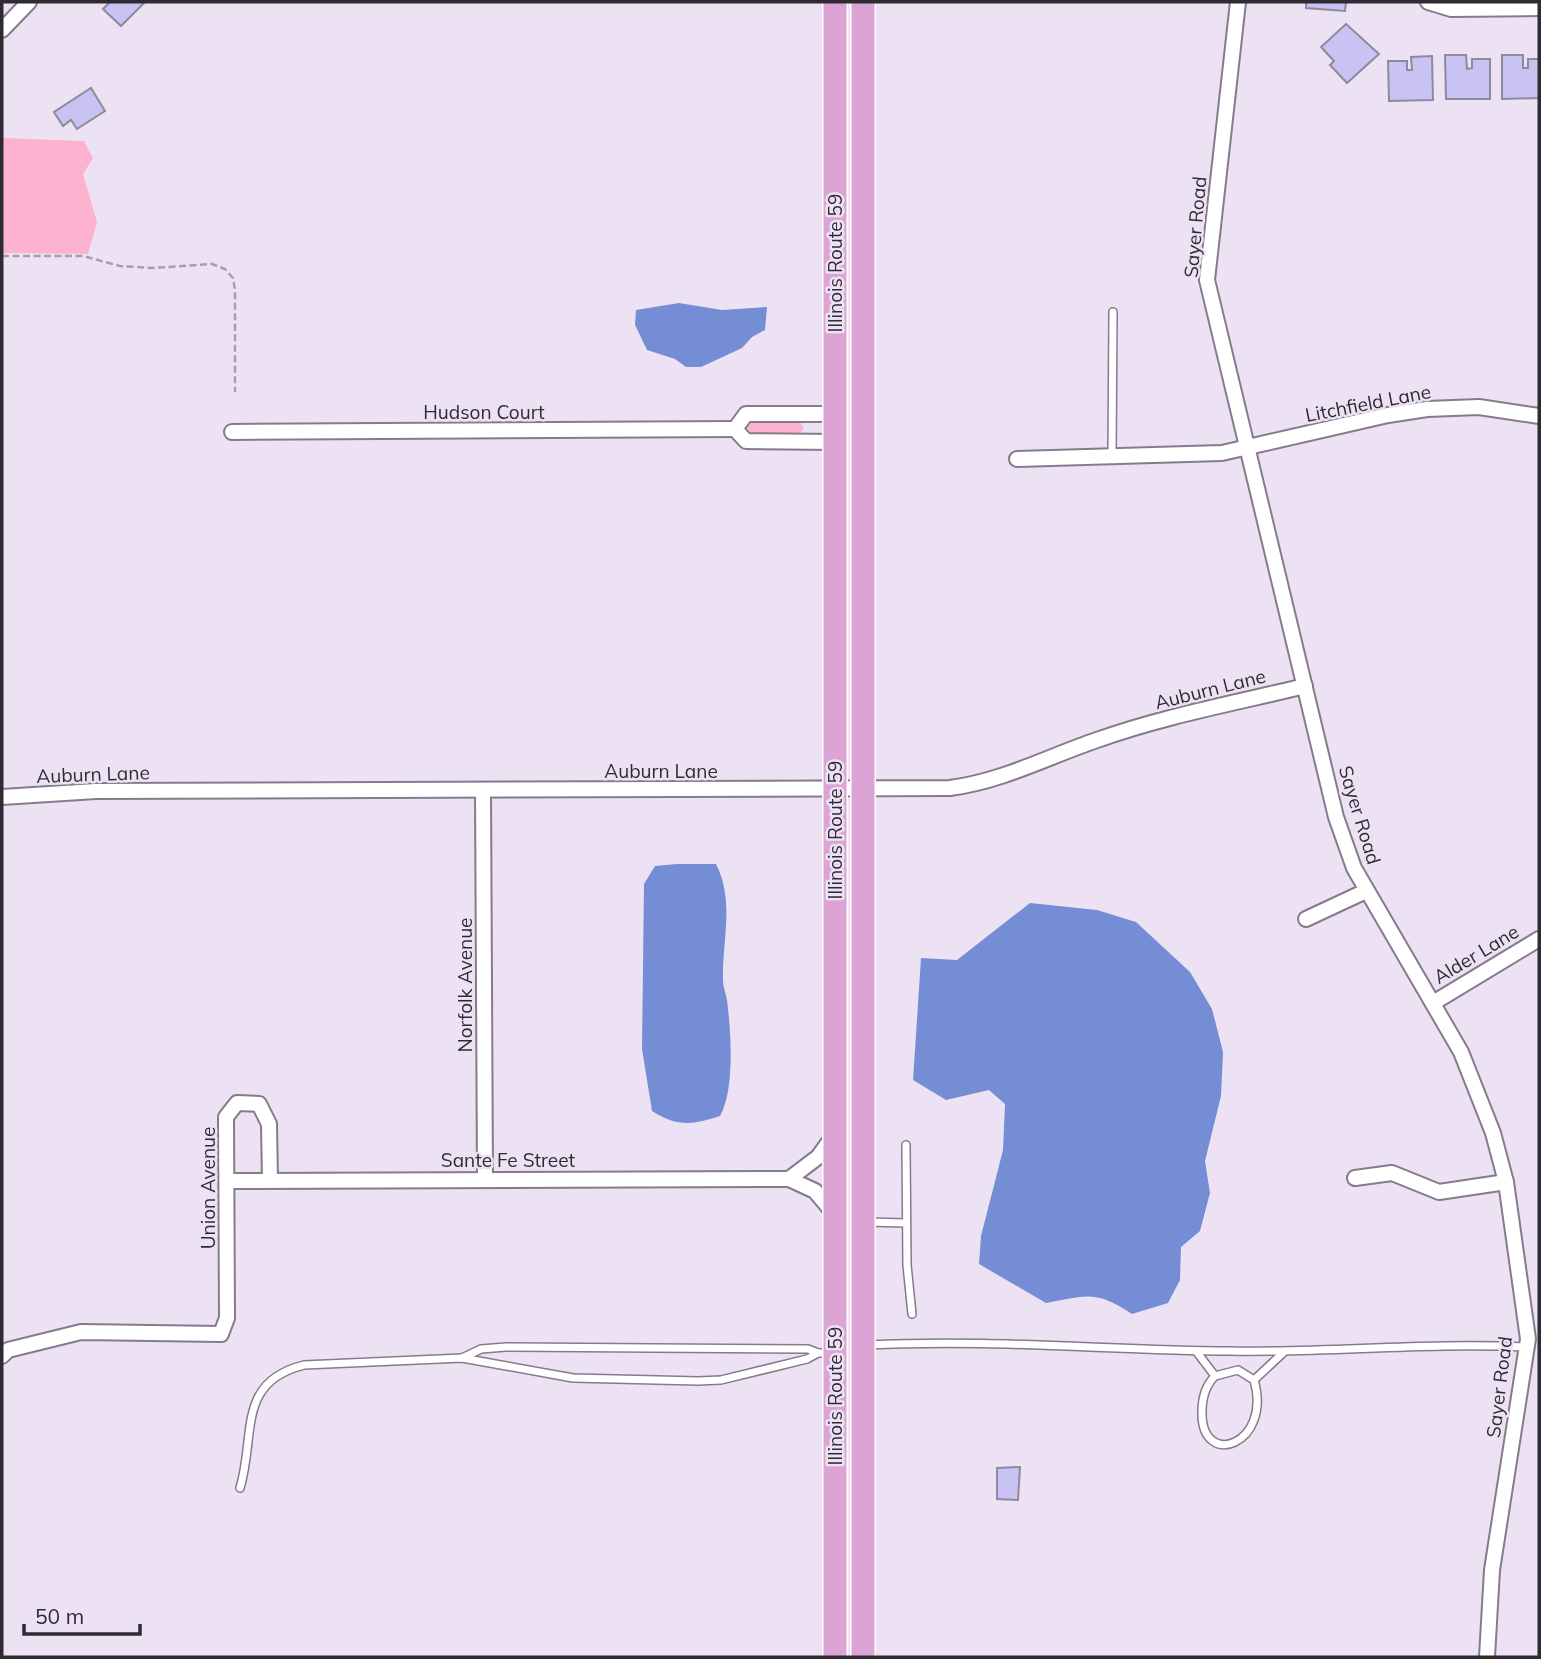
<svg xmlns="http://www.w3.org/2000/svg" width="1541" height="1659" font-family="Mulish,sans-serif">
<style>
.green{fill:#fdb3d0}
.water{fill:#758dd5}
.building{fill:#c9c3f3;stroke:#8c8a9c;stroke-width:2}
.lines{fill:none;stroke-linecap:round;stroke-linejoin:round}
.service-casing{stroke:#857b8b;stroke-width:10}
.minor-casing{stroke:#857b8b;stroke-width:18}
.primary-casing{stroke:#fff;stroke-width:26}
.path{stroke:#a79eac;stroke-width:2.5;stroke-dasharray:7 3.5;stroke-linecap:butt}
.service{stroke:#fff;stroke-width:7}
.minor{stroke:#fff;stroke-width:14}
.primary{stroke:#dca4d4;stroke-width:23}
.labels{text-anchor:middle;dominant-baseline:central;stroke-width:5;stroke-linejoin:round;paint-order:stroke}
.street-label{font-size:19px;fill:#2f2b32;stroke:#ede2f4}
</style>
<rect width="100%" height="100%" fill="#ede2f4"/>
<g class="green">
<polygon points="2,138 84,141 93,158 83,174 97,222 88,254 2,253"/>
<polygon points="752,421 800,421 804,429 798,434 751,433 747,427"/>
</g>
<g class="water">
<polygon points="679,303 722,310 767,307 765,330 752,337 742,348 701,367 686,367 675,359 647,350 635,325 636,310"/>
<path d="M677,864H716C735,902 722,939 723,980C723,987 726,993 727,1000C731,1031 735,1090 720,1116C693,1125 677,1127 652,1111L642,1049L644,884L655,866Z"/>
<path d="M1030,903L1097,910L1136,922L1190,972L1212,1009L1223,1052L1221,1096L1205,1161L1210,1193L1200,1231L1181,1247L1180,1280L1168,1303L1132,1314C1096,1290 1087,1295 1046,1303L979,1264L981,1236L1003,1150L1005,1104L989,1090L946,1100L913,1080L921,958L957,960Z"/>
</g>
<g class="building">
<polygon points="110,2 145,2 121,26 103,9"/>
<polygon points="1306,2 1346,2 1345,11 1306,8"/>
<polygon points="1346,24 1379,54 1347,83 1330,65 1334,61 1321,47"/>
<polygon points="1445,55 1466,55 1467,69 1472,68 1472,59 1490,59 1490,99 1446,99"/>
<polygon points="1502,55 1523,55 1523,68 1528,68 1528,59 1539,59 1539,98 1502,99"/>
<polygon points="1432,56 1433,100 1389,101 1388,61 1407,61 1407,70 1412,70 1411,57"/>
<polygon points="91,88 105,111 77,129 71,120 63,126 54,112"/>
<polygon points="1020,1467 1018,1500 997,1499 997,1468"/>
</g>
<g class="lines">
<g class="service-casing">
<g id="service">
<polyline points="1112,456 1113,312"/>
<polyline points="906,1145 907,1265 912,1314"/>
<polyline points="868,1222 906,1223"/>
<path d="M868,1345C988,1339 1109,1350 1229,1351C1328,1353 1427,1342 1526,1347"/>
<polyline points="1196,1351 1215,1376"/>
<polyline points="462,1358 481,1349 506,1347 808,1349 818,1353"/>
<path d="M1238,1370L1254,1380C1273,1445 1201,1470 1202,1412C1202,1398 1205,1386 1215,1376Z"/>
<polyline points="1254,1380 1284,1352"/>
<path d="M240,1488C256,1435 236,1382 304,1365L462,1358L573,1378L698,1381L721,1380L807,1359L818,1353H831"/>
</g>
</g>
<g class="minor-casing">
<g id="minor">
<polyline points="1238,2 1207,280 1336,817 1354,868 1461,1052 1493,1133 1506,1182 1528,1339 1492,1570 1487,1657"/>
<polyline points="1428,2 1451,9 1539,8"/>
<polyline points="2,30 29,2"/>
<polyline points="735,429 746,414 835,414"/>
<polyline points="735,429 746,441 835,442"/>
<polyline points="232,432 735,429"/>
<polyline points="1017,459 1222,453 1388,415 1427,409 1479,407 1539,416"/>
<polyline points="483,791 485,1179"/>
<path d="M2,797L96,791L950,788C1003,781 1047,757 1097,740C1164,716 1235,703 1305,686"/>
<polyline points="1306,919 1366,891"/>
<polyline points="1433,1003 1539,939"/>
<polyline points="1355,1178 1392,1173 1439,1192 1506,1182"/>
<polyline points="789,1179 818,1157 834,1135"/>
<polyline points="227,1181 789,1179 815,1191 835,1215"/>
<polyline points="2,1356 8,1350 81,1332 221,1334 227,1318 226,1117 237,1103 259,1104 269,1124 270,1180"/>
</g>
</g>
<g class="primary-casing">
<g id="primary">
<polyline points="835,2 835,1657"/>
<polyline points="863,2 863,1657"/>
</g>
</g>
<polyline class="path" points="2,256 83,256 120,266 152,268 212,264 225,269 233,278 235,290 235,392"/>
<use href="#service" class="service"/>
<use href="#minor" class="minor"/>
<use href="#primary" class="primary"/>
</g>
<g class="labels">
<g class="street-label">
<text transform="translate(1195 227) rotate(-85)">Sayer Road</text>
<text transform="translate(835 263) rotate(-90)">Illinois Route 59</text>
<text transform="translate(1368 403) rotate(-11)">Litchfield Lane</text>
<text x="484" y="412">Hudson Court</text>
<text transform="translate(1210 689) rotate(-14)">Auburn Lane</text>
<text x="661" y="771">Auburn Lane</text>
<text transform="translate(93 774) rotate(-2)">Auburn Lane</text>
<text transform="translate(1360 815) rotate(73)">Sayer Road</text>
<text transform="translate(835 830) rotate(-90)">Illinois Route 59</text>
<text transform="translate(1476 954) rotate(-31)">Alder Lane</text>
<text transform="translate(465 985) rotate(-90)">Norfolk Avenue</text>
<text x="508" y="1160">Sante Fe Street</text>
<text transform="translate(208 1188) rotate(-90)">Union Avenue</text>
<text transform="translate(1499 1387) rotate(-83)">Sayer Road</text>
<text transform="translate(835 1396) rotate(-90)">Illinois Route 59</text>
</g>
</g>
<rect width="1541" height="1659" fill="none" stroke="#2f2b32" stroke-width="7"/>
<path d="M24 1624v10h116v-10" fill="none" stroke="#2f2b32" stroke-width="3.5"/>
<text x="35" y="1624" font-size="21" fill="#2f2b32" stroke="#ede2f4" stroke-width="5" paint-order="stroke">50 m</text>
</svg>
